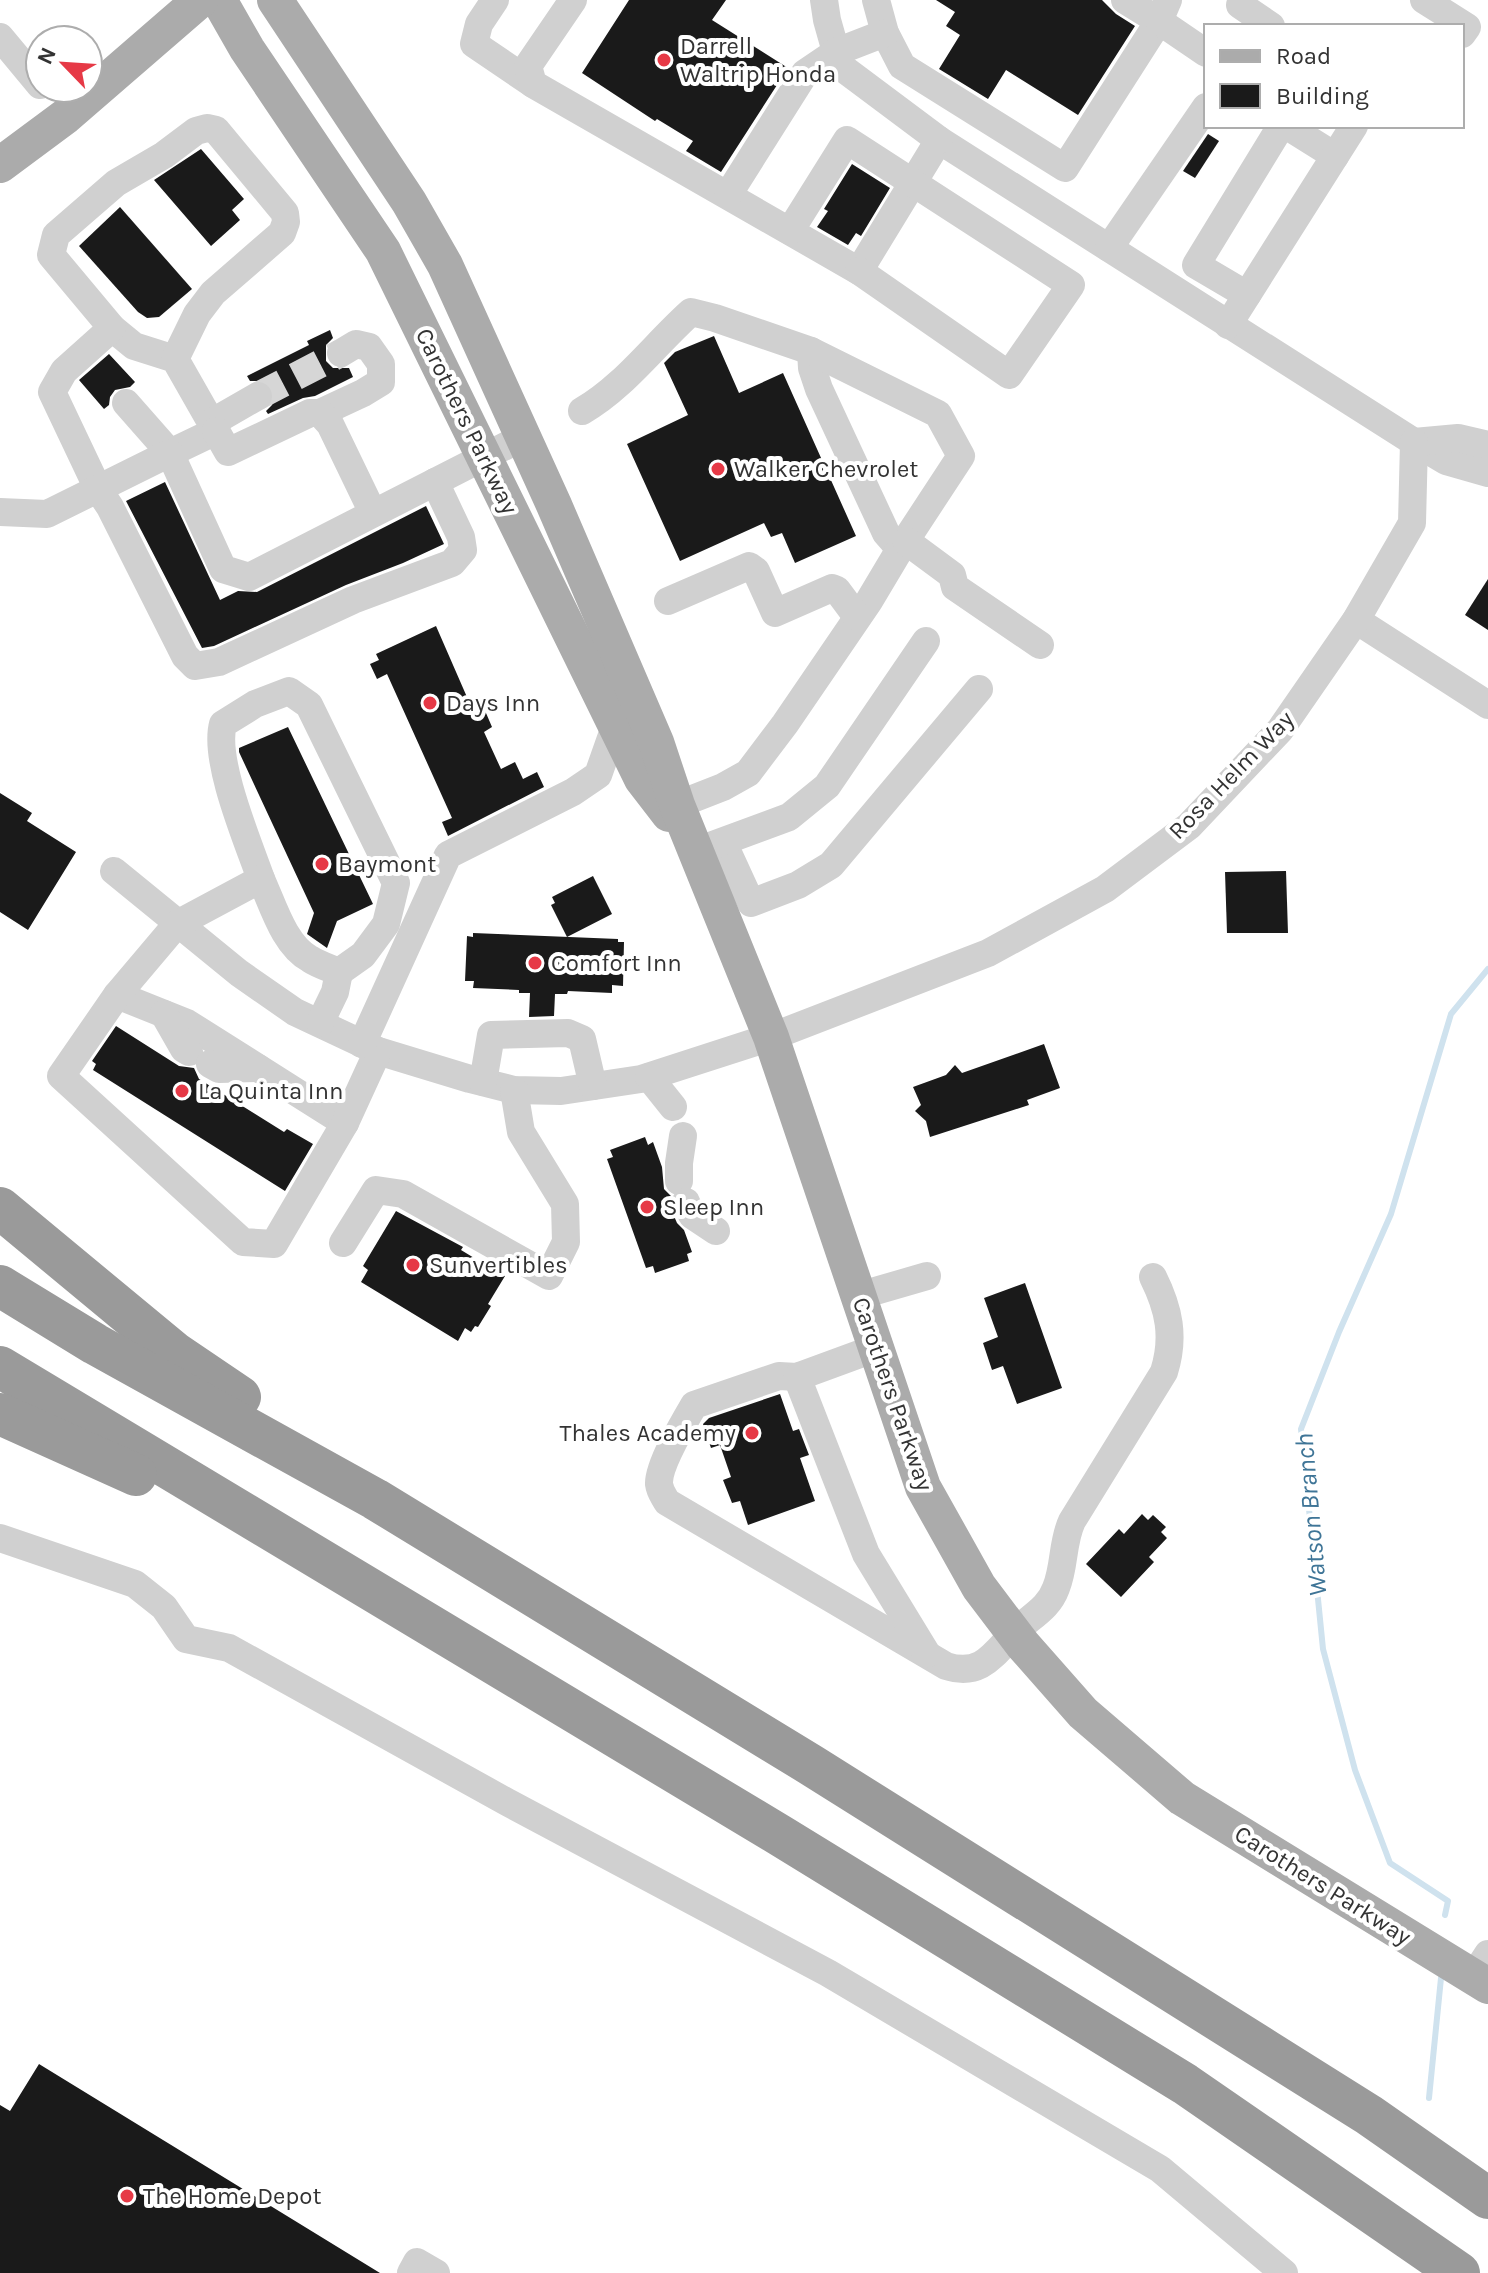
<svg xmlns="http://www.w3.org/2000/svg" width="1488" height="2273" font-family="Karla,sans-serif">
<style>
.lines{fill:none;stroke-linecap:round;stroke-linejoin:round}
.stream{stroke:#cfe2ee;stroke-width:6}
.building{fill:#1a1a1a}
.minor-tunnel{stroke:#d6d6d6;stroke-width:28;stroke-dasharray:28 14;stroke-linecap:butt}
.minor{stroke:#d0d0d0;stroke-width:28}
.major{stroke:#ababab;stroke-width:36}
.highway{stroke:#9a9a9a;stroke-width:42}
.poi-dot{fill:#e63946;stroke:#fff;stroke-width:3}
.labels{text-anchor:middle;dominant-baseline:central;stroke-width:8;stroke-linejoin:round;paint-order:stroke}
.poi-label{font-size:24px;fill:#333;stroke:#fff;text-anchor:start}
.street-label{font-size:24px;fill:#333;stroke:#fff}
.water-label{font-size:26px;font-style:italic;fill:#3f7597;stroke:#fff}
</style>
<rect width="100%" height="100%" fill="#fff"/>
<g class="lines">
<g class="stream">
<polyline points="1445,1915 1448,1901 1390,1863 1355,1770 1323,1649 1301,1429 1339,1332 1391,1214 1451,1014 1488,969"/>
<polyline points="1429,2098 1441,1978"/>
</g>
</g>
<g class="building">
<polygon points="629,0 726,0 712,20 788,68 721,172 686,151 693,141 657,119 655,121 582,73"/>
<polygon points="936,0 1102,0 1116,14 1135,26 1078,115 1006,70 988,99 939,69 960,35 946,26 955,12"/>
<polygon points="1208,134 1219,141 1195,178 1183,171"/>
<polygon points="201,149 244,199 232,210 240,220 211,246 154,180"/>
<polygon points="852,164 890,188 861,236 856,233 848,245 817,227 828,211 824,209"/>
<polygon points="120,207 192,289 159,317 147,318 138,312 79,246"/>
<polygon points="330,330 333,338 326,345 326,361 333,368 349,368 353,377 315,396 303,398 268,414 266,411 272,405 275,397 273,388 266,381 250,381 247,376 309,345 307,341"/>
<polygon points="714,336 739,393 783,373 856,536 795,563 782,533 771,537 764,523 680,561 627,444 688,415 664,363 675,352"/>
<polygon points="109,354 135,382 130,387 115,390 110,397 109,405 104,409 79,380"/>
<polygon points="165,482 220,600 238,591 257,592 426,506 444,544 403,563 346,585 214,646 202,648 126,501"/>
<polygon points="1488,579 1488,630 1465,615"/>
<polygon points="436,626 470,704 480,699 492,727 484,732 501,769 515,762 523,779 537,772 544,787 448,836 442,822 452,818 387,674 377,679 370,664 379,660 376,654"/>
<polygon points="288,727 373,904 337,921 327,948 307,934 314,913 239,752 239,748"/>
<polygon points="0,793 32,813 27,821 76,852 28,930 0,912"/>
<polygon points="1286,871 1288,933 1227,933 1225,872"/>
<polygon points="593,876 612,914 567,937 551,905 555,903 552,897"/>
<polygon points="473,933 618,939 618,942 624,942 623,986 612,985 612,993 568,991 567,994 555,994 554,1016 529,1017 530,993 519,993 519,990 473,988 474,981 465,981 467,936 473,937"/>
<polygon points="116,1026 179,1066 194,1068 199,1079 284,1132 287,1129 313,1144 285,1191 93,1070 96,1064 92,1061"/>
<polygon points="1044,1044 1060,1088 1027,1100 1029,1105 930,1137 926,1121 915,1111 921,1105 913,1087 946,1075 955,1065 962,1073"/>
<polygon points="645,1137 648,1145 653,1142 662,1167 664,1189 671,1196 671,1209 677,1223 684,1230 692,1252 687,1254 689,1261 655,1273 653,1266 646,1268 607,1159 613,1157 610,1150"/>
<polygon points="396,1211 463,1247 461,1250 489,1267 491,1264 505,1272 503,1275 505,1276 488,1304 491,1306 478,1327 475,1326 471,1332 465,1328 458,1341 361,1282 368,1270 363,1266"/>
<polygon points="1025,1283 1062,1388 1017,1404 1003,1366 992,1370 983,1343 998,1337 984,1298"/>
<polygon points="780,1394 793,1431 799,1429 809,1455 800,1458 815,1501 748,1525 740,1501 732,1503 723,1480 731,1477 720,1445 711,1448 703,1424 709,1418"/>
<polygon points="1142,1514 1148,1520 1153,1515 1166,1527 1161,1532 1167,1538 1149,1557 1154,1562 1121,1597 1086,1564 1119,1529 1124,1534"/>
<polygon points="39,2064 380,2273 0,2273 0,2105 10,2111"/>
</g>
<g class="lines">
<polyline class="minor-tunnel" points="258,396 341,353"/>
<g class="minor">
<polyline points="495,0 479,24 474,44 533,84"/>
<polyline points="573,0 528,66 533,84 859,271 939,140 1414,442 1446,461 1488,473"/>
<polyline points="824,0 827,20 840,66 939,140"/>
<polyline points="876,0 885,33 902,66 1065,168 1159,21 1125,0"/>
<polyline points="1168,0 1159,21 1206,53"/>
<polyline points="1243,0 1240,5 1271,26"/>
<polyline points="1424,0 1467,27 1462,34"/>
<polyline points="0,37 40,85"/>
<polyline points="1287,126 1335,156"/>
<polyline points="728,195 805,73 836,52 885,33"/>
<polyline points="790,231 847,140 1071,285 1009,375 859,271"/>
<polyline points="1109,248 1206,107"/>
<polyline points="1247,295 1196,265 1281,126"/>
<polyline points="1228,325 1354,126"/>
<polyline points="112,328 134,346 175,359 216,431 170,453 126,403"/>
<polyline points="811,351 812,368 819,389 886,533 900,549"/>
<polyline points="175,359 197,314 213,293 282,233 286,222 285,213 216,130 207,128 196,131 164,155 116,183 56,235 51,255 112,328 64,371 52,392 98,489 110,507 185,656 195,666 219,662 353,600 452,563 463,550 461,537 435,482"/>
<path d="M582,411C624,387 655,344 691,312L715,318L811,351L938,414L961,456L900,549L869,601L785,724L748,773L723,787L677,805"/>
<polyline points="320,413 363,393 381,382 381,364 369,347 356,344 341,353"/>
<polyline points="211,423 258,396"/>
<polyline points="216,431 228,452 310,413 320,413 330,424 373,513"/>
<polyline points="1414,442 1458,438 1488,445"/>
<polyline points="0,512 47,514 170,453 223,569 249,577 523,437"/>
<polyline points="906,541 952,575 955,587 1040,645"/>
<polyline points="668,601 749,566 756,571 775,613 832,588 837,590 857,617"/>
<polyline points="1356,620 1488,705"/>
<polyline points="723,842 751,903 798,885 831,865 979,689"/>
<polyline points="705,848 789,817 827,786 926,641"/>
<polyline points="114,871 239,973 295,1012 378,1051 470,1079 514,1090 561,1091 641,1079 771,1037 988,953 1105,889 1189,826 1280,730 1356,620 1412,523 1414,442"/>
<path d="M261,879C248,842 213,760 223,724L255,704L289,691L309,705L396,883L386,924L363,955L339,972"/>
<polyline points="117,995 187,1023 345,1123"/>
<polyline points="164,1014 184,1049 189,1052"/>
<path d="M320,1023L335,992L339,972C330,968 319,965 310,959C284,945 273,905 261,879L177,924L117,995L61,1076L243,1242L274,1244L345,1123L378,1051"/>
<polyline points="362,1044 448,855 573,792 598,775 616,724"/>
<polyline points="210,1064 219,1069 258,1068"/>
<polyline points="649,1077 673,1107"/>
<polyline points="483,1082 491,1035 568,1033 582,1039 593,1086"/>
<polyline points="679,1181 679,1163 683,1136"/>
<polyline points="686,1202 692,1215 716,1231"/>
<polyline points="343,1243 376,1190 403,1194 549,1276 566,1242 565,1204 521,1132 514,1090"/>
<polyline points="858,1296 927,1276"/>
<path d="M876,1348L797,1377L779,1376L694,1405C684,1422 658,1466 659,1484C660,1492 664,1496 667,1502L946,1666C981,1677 993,1655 1014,1633C1029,1617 1048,1610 1056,1588C1065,1566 1062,1542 1072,1521L1164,1372C1175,1337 1169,1309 1153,1277"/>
<polyline points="797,1377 866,1554 927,1654"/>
<polyline points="0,1538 135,1584 164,1607 186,1639 229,1648 507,1802 828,1973 1160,2169 1284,2273"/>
<polyline points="1473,1977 1488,1954"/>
<polyline points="411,2273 417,2262 436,2273"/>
</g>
<g class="major">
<polyline points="219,0 247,49 383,251 642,779 669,814"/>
<polyline points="275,0 409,202 445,265 554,505 656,742 677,805 771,1037 923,1487 979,1587 1023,1645 1083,1713 1182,1798 1488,1986"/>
<polyline points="0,165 66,116 200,0"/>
</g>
<g class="highway">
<polyline points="0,1208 175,1353 240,1397"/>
<polyline points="0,1286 95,1344 375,1499 811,1765 1369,2115 1488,2198"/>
<polyline points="0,1367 781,1836 1185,2084 1459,2273"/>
<polyline points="0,1414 136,1475"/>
</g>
</g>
<g class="poi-dot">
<circle cx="664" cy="60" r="8"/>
<circle cx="718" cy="469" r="8"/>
<circle cx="430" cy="703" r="8"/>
<circle cx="322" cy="864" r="8"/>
<circle cx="535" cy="963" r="8"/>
<circle cx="182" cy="1091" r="8"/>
<circle cx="647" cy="1207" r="8"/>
<circle cx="413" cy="1265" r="8"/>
<circle cx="752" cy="1433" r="8"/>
<circle cx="127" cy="2196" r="8"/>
</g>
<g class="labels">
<g class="poi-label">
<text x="680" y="46">Darrell<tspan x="680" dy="28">Waltrip Honda</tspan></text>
<text x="734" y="469">Walker Chevrolet</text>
<text x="446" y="703">Days Inn</text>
<text x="338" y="864">Baymont</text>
<text x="551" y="963">Comfort Inn</text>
<text x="198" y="1091">La Quinta Inn</text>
<text x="663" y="1207">Sleep Inn</text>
<text x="429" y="1265">Sunvertibles</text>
<text x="736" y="1433" text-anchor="end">Thales Academy</text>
<text x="143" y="2196">The Home Depot</text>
</g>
<g class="street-label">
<text transform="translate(467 421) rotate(64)">Carothers Parkway</text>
<text transform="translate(1231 775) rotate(-46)">Rosa Helm Way</text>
<text transform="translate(893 1394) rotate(71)">Carothers Parkway</text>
<text transform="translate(1323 1885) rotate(32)">Carothers Parkway</text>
</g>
<g class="water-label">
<text transform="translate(1311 1515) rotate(-95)">Watson Branch</text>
</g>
</g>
<rect x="1204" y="24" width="260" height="104" fill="#ffffff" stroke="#adadad" stroke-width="2"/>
<rect x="1220" y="50" width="40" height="12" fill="#ababab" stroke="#adadad" stroke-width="2"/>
<text x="1276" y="64" font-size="24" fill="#333333">Road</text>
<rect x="1220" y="84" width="40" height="24" fill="#1a1a1a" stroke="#adadad" stroke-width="2"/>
<text x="1276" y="104" font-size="24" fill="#333333">Building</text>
<g transform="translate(64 64) rotate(295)"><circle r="38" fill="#ffffff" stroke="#adadad" stroke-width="2"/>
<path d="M0-6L14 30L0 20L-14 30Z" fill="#e63946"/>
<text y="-12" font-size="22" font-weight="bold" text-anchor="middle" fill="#333333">N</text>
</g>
</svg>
